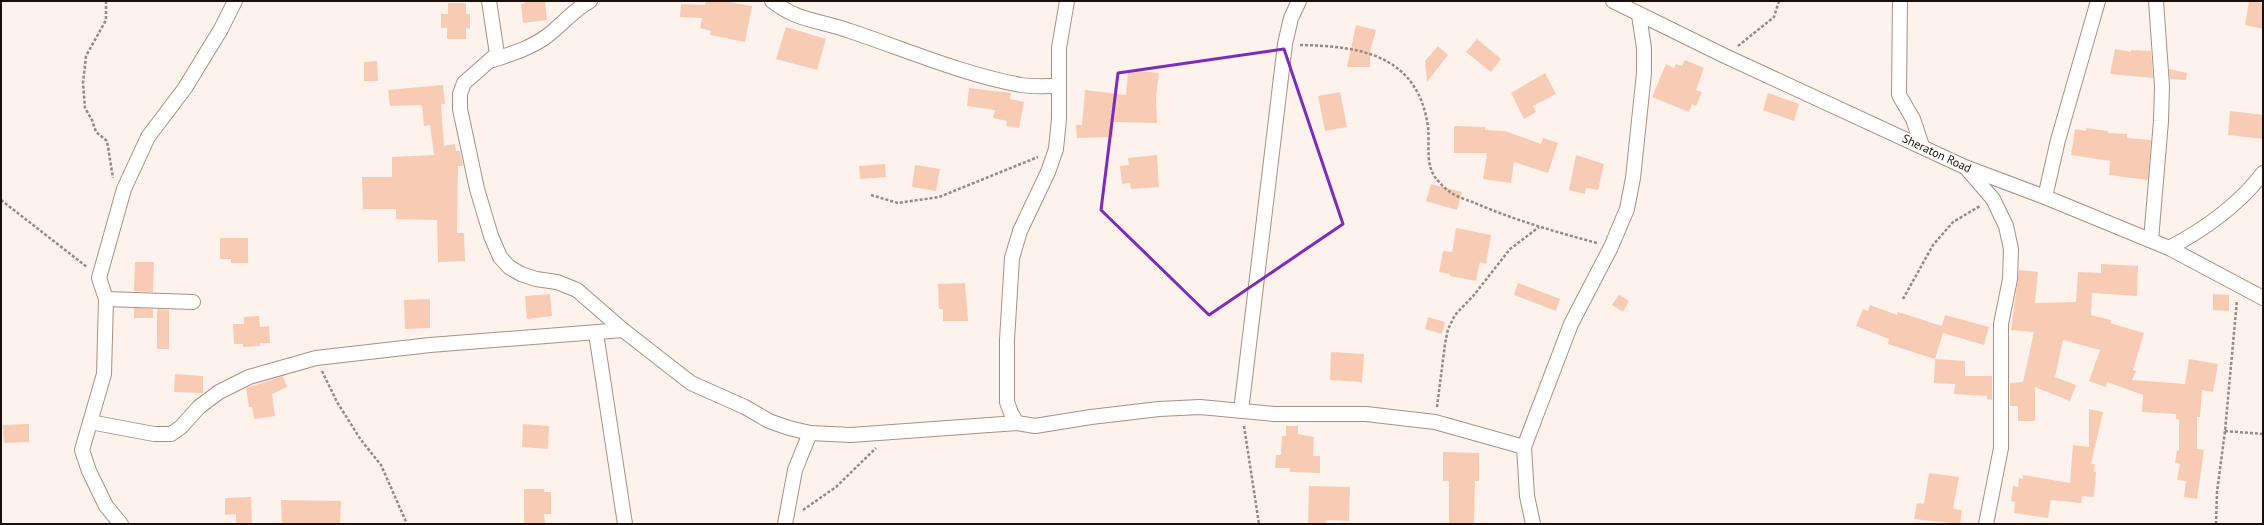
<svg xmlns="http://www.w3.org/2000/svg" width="2264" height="525" font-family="'PT Sans',sans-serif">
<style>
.building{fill:#f8cbb4}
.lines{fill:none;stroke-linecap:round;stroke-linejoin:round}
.minor-casing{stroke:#a99083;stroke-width:16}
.path{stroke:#948984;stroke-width:2.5;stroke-dasharray:3 2;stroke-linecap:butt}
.minor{stroke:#fff;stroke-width:14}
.marked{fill:none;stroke:#7b2cbf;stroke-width:3;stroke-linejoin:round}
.labels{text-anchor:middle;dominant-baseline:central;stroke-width:4;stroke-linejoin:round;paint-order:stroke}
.street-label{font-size:12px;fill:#180f0a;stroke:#fff}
</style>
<rect width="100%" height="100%" fill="#fef2ed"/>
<g class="building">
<polygon points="525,1 545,1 547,20 523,23 521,4 525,3"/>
<polygon points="706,1 722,1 752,6 745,42 710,35 711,31 700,28 702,18 680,17 681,4 705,5"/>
<polygon points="2249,1 2263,3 2263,29 2245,25"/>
<polygon points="448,3 466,3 466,14 470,14 470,29 466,28 466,39 447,39 447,28 441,28 441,14 448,14"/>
<polygon points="1356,25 1376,30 1370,52 1370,67 1347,67"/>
<polygon points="786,27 826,39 817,70 776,59"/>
<polygon points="1477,39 1501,59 1491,72 1466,52"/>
<polygon points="1438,46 1448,55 1427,82 1425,61"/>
<polygon points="2115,49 2131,52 2131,50 2151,51 2153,78 2110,74"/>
<polygon points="1685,60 1704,68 1696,90 1702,92 1696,106 1692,104 1689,112 1652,97 1666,64 1674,68 1676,64 1682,66"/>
<polygon points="377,61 378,81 364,81 364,62"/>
<polygon points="2169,69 2187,73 2186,80 2170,79"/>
<polygon points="1128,70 1159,73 1156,97 1157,123 1113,122 1113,137 1077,138 1076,125 1082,125 1085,90 1126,95"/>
<polygon points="1545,73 1556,94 1533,106 1536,112 1524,119 1511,93"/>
<polygon points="443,85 445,104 441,104 444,146 455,144 456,151 460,151 463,166 458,166 457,233 464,233 465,261 438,262 437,220 396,219 396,209 363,209 362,177 392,177 392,157 434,155 430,125 424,126 422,105 390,106 388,90"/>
<polygon points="969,88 1011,93 1010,99 1024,102 1019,128 1006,126 1007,121 993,118 995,110 967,106"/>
<polygon points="1340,92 1347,127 1325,131 1318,96"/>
<polygon points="1768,93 1799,104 1794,121 1763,110"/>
<polygon points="2230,111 2263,115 2263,139 2228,135"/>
<polygon points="1454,126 1485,127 1485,130 1505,131 1541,144 1543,138 1558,143 1548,173 1514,162 1511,183 1483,179 1487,153 1454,153"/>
<polygon points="2086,128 2108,131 2108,133 2127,134 2127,138 2151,140 2148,180 2109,175 2110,161 2071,155 2075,129 2086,131"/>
<polygon points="1157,155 1159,187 1131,189 1130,183 1122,184 1120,166 1129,165 1128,158"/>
<polygon points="1576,155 1604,164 1598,190 1586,188 1585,194 1569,190"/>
<polygon points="885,164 886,177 860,179 859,166"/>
<polygon points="915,165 940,169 936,191 912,187"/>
<polygon points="1431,184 1462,192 1457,210 1426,201"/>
<polygon points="1456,228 1491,235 1486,264 1480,262 1476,281 1450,276 1450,274 1439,272 1443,251 1452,252"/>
<polygon points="220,238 248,238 248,263 231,263 231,259 220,259"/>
<polygon points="135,262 154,262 153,292 134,291"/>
<polygon points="2101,264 2138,266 2137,296 2092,293 2091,315 2111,320 2110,323 2144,333 2133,370 2136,371 2132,380 2185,384 2189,359 2218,364 2213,392 2202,390 2200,417 2197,417 2197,449 2204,450 2197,499 2184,497 2186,481 2177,480 2180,464 2175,463 2177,450 2179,451 2179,420 2176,419 2176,414 2142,412 2143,395 2107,382 2106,387 2089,381 2100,350 2063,340 2055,377 2076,385 2070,401 2035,387 2035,421 2018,421 2018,406 2010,406 2010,383 2023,382 2034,332 2011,330 2019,270 2038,272 2035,303 2076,302 2078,272 2101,273"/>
<polygon points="965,283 968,321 943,321 943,309 939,309 938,284"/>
<polygon points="1518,283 1560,299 1556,311 1514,295"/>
<polygon points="550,294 552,316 527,319 525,296"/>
<polygon points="2213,294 2229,295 2229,311 2213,310"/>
<polygon points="1619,295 1629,301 1623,312 1612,305"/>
<polygon points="430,299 430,328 405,329 404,300"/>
<polygon points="1870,305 1897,315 1898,312 1942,326 1945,315 1989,327 1984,345 1943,333 1935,359 1888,344 1889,339 1856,326 1863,309 1868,311"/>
<polygon points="134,308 153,309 153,318 134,318"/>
<polygon points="157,309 169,310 169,349 157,349"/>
<polygon points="259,316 260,327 269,326 270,343 260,343 260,346 243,347 243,344 234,344 233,324 244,324 244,317"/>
<polygon points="1428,317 1445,322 1442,334 1425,329"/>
<polygon points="1331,352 1364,354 1362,382 1330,380"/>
<polygon points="1935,359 1965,361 1965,376 1992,376 1992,400 1987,399 1987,396 1954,394 1955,384 1934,383"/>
<polygon points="175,374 203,376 203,393 174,392"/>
<polygon points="283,376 287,387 272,394 275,416 254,419 252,407 249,407 246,388"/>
<polygon points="2089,409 2103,412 2091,464 2095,464 2094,472 2096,472 2094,497 2082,496 2081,503 2051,500 2048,518 2014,513 2015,502 2011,501 2013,486 2018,487 2019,478 2023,479 2023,475 2070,483 2073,445 2089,447"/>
<polygon points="29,424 29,442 4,443 3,425"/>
<polygon points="523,424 549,426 548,449 522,447"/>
<polygon points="1286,426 1298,426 1298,434 1314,437 1313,456 1320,456 1320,473 1290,472 1290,468 1275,468 1276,455 1281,455 1282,436 1286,436"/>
<polygon points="1443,452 1479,453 1479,481 1475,481 1474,524 1449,524 1449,481 1443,481"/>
<polygon points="1929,473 1959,477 1953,509 1962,510 1960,524 1914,519 1917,503 1924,504"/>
<polygon points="1309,486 1350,487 1349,521 1326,520 1326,524 1308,524"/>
<polygon points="524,489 544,489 544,492 551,492 551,514 544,514 545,524 524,524"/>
<polygon points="251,497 252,524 236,524 236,514 225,515 225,498"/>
<polygon points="281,500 341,501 340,524 282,524"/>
</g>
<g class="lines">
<g class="minor-casing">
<g id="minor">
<polyline points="489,1 497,54 464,83 460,94 460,109 477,189 491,236 500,257 509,267 521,274 536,279 557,282 577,290 623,330 691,383 745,407 769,421 789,428 810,433 851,435 1017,423"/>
<path d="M772,1C799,22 820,20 850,31C907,50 962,74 1021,85C1033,87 1046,86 1058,86"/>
<polyline points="1067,1 1059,48 1059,119 1056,149 1048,172 1020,231 1012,258 1007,340 1007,402 1011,413 1017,423 1035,426 1091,417 1159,409 1200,407 1274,414 1366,414 1435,422 1524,447"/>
<polyline points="1613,1 1725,56 1965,167 2045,197 2169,248 2263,298"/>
<polyline points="1900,1 1899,95 1913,119 1922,146"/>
<path d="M493,60C511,54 531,48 547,36C562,25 573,10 590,1"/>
<polyline points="1967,169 1993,199 2006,226 2011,249 2010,279 2001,324 2001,448 1986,524"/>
<polyline points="2045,197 2058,140 2098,1"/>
<polyline points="2151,240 2161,121 2162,86 2156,1"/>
<path d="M2169,248C2205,229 2238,206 2263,173"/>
<polyline points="106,299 193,302"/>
<polyline points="596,333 625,524"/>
<polyline points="1241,411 1285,44 1291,18 1299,1"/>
<polyline points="90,422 154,434 171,434 181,427 199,407 219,392 249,377 316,358 430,345 623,330"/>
<polyline points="121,524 106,506 89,471 82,450 104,374 106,299 99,278 124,189 148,137 185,88 221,29 235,1"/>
<polyline points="785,524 795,470 810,433"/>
<polyline points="1533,524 1527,496 1524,447 1571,324 1611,247 1627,209 1633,178 1644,73 1644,48 1639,15"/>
</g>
</g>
<g class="path">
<polyline points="106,1 106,20 86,56 83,83 85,108 92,120 96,132 107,141 113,178"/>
<path d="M1300,45C1361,46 1418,55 1428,127C1430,143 1425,163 1435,177C1439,182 1445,189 1450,192C1457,197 1467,200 1475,203C1514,220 1556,232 1597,243"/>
<polyline points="1738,46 1774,17 1779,1"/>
<polyline points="871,195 898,203 939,197 1038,157"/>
<polyline points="1,200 87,267"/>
<polyline points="1903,299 1933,245 1953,222 1980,206"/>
<polyline points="322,371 337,402 361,440 381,465 407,524"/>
<polyline points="1437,407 1445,344 1448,329 1455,315 1474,295 1510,249 1539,227"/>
<polyline points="1244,426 1259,524"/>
<polyline points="2225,431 2263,434"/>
<polyline points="803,510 836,487 876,448"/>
<polyline points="2216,524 2217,492 2225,431 2237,300"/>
</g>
<use href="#minor" class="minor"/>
</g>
<path class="marked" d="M1284,49L1343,224L1209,315L1101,210L1118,73Z"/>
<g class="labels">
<g class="street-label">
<text transform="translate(1937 153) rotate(25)">Sheraton Road</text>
</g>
</g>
<rect width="2264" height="525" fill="none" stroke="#180f0a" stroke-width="4"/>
</svg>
